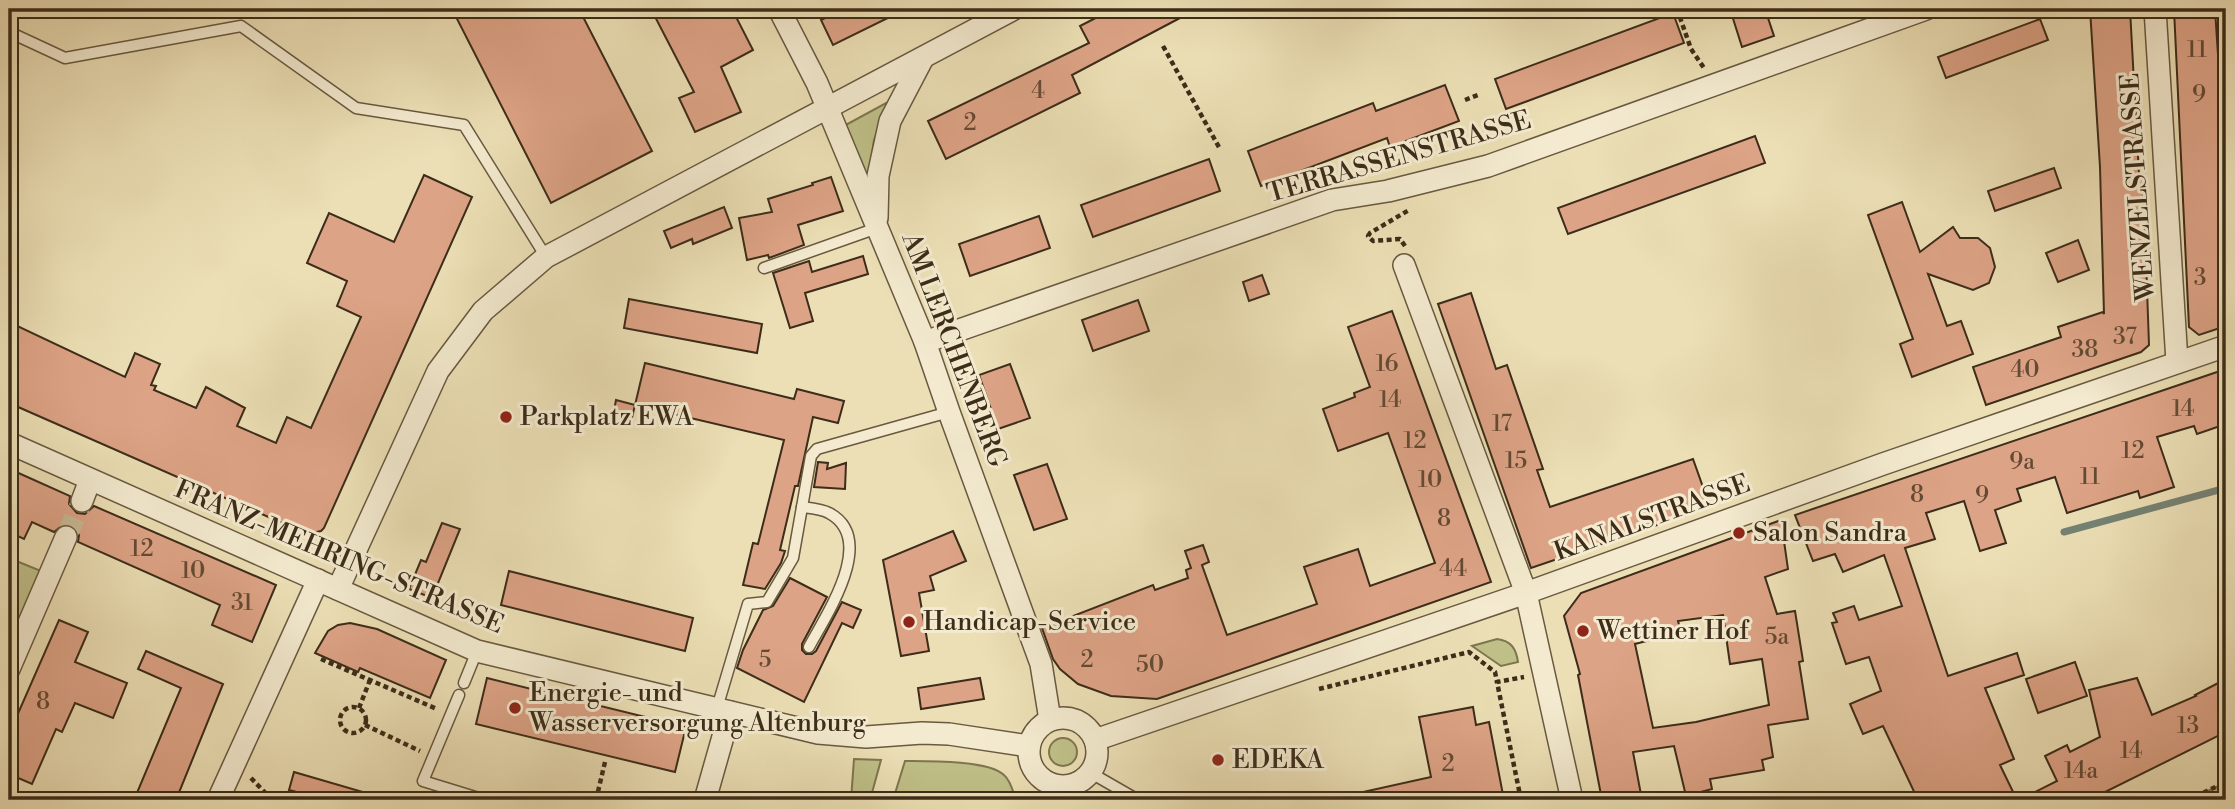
<svg xmlns="http://www.w3.org/2000/svg" width="2235" height="809" font-family="'Libre Bodoni',serif">
<style>
.green{fill:#bfc088;stroke:#7e7650;stroke-width:2}
.lines{fill:none;stroke-linecap:round;stroke-linejoin:round}
.stream{stroke:#748273;stroke-width:7}
.building{fill:#dda386;stroke:#3c2c19;stroke-width:2;fill-rule:evenodd}
.minor-tunnel{stroke:#c9bb96;stroke-width:21;stroke-dasharray:21 10;stroke-linecap:butt}
.service-casing{stroke:#685940;stroke-width:13}
.minor-casing{stroke:#685940;stroke-width:24}
.path{stroke:#3c2c19;stroke-width:4.5;stroke-dasharray:5 3.5;stroke-linecap:butt}
.service{stroke:#f3eacf;stroke-width:10}
.minor{stroke:#f3eacf;stroke-width:21}
.poi-dot{fill:#8f2418;stroke:#f3eacf;stroke-width:2.5}
.labels{text-anchor:middle;dominant-baseline:central;stroke-width:6;stroke-linejoin:round;paint-order:stroke}
.number-label{font-size:23px;fill:#644a34}
.street-label{font-size:26px;fill:#3c2c19;stroke:#f3eacf}
.poi-label{font-size:26px;fill:#3c2c19;stroke:#f3eacf;text-anchor:start}
</style>
<rect width="100%" height="100%" fill="#ecdfb5"/>
<filter id="stains"><feTurbulence type="fractalNoise" baseFrequency=".00286" numOctaves="4"/><feColorMatrix values="0 0 0 0 .2 0 0 0 0 .09 0 0 0 0 .02 0 0 0 .5 -.17"/></filter>
<radialGradient id="worn" r=".72"><stop offset=".6" stop-color="#630" stop-opacity="0"/><stop offset="1" stop-color="#630" stop-opacity=".3"/></radialGradient>
<g class="green">
<polygon points="886,103 888,106 874,140 868,181 842,127"/>
<polygon points="9,558 41,571 9,642"/>
<path d="M1497,639C1511,641 1516,648 1518,662L1501,666L1472,646Z"/>
<circle cx="1063" cy="752" r="14"/>
<polygon points="854,759 881,760 870,800 851,800"/>
<path d="M905,761C927,761 989,760 1004,775C1011,781 1013,792 1016,800H893Z"/>
<polygon points="2226,782 2226,800 2188,800 2223,784"/>
</g>
<g class="lines">
<polyline class="stream" points="2064,532 2226,488"/>
</g>
<g class="building">
<polygon points="452,9 579,9 652,151 551,203"/>
<polygon points="651,9 732,9 753,50 721,67 741,112 695,132 679,98 694,92"/>
<polygon points="843,9 906,9 833,45 821,20"/>
<polygon points="1113,9 1197,9 1072,75 1080,93 946,159 928,121 1089,43 1080,26"/>
<polygon points="1730,9 1765,9 1774,36 1742,47"/>
<polygon points="2090,9 2130,9 2139,175 2143,175 2149,345 2141,352 1986,405 1973,367 2061,337 2058,327 2103,312 2104,314 2100,167"/>
<polygon points="2174,9 2215,9 2222,116 2226,116 2226,326 2199,335 2189,327"/>
<polygon points="1673,13 1684,43 1506,109 1495,79"/>
<polygon points="2040,19 2048,40 1946,78 1938,57"/>
<polygon points="1445,85 1459,121 1390,147 1387,138 1261,186 1248,151 1373,103 1376,111"/>
<polygon points="1755,136 1765,163 1568,234 1558,208"/>
<polygon points="1209,159 1220,191 1093,237 1081,205"/>
<polygon points="2054,168 2061,188 1995,211 1988,191"/>
<polygon points="424,175 472,197 324,528 321,531 307,534 9,403 9,322 125,377 135,353 160,364 151,385 156,386 154,390 196,408 206,387 245,408 237,426 276,443 287,417 311,428 361,317 337,306 347,281 307,263 329,213 394,242"/>
<polygon points="831,177 843,211 798,225 804,245 769,258 768,255 747,260 739,218 772,212 768,199 813,185 812,183"/>
<polygon points="1902,202 1920,252 1953,227 1960,238 1978,238 1990,248 1995,267 1989,283 1973,290 1928,274 1947,326 1961,321 1973,354 1912,377 1900,344 1913,339 1868,215"/>
<polygon points="724,207 732,228 693,244 692,239 671,248 664,231"/>
<polygon points="1039,216 1050,248 970,276 959,244"/>
<polygon points="2078,240 2089,270 2058,282 2046,253"/>
<polygon points="863,256 868,274 805,293 813,321 790,328 773,273 809,261 812,272"/>
<polygon points="1262,275 1269,294 1249,301 1243,282"/>
<polygon points="1471,293 1496,369 1507,365 1543,469 1537,470 1550,507 1693,459 1710,507 1531,568 1438,304"/>
<polygon points="629,299 762,324 757,353 624,328"/>
<polygon points="1138,300 1149,331 1093,351 1082,320"/>
<polygon points="1392,311 1491,582 1157,699 1111,696 1078,684 1060,669 1053,659 1042,628 1153,585 1155,590 1188,578 1186,570 1191,568 1185,551 1203,545 1209,562 1202,565 1227,635 1317,604 1304,567 1358,549 1370,586 1435,563 1388,433 1338,451 1323,409 1355,397 1354,393 1370,387 1348,327"/>
<polygon points="645,363 794,399 797,389 844,401 838,423 813,417 798,486 795,486 780,550 785,551 781,563 765,589 743,585 753,543 758,544 784,440 635,405"/>
<polygon points="1010,364 1030,418 998,429 979,375"/>
<polygon points="2226,369 2226,424 2197,434 2194,426 2157,437 2174,487 2140,498 2138,491 2067,513 2055,477 2017,489 2021,501 1995,510 2006,543 1980,551 1964,501 1926,513 1935,539 1905,548 1948,676 2017,653 2024,675 1985,688 2014,759 2000,765 2017,800 1918,800 1883,726 1863,734 1850,704 1881,691 1869,657 1846,664 1832,623 1837,622 1833,613 1854,606 1859,620 1902,606 1884,555 1843,572 1835,554 1813,561 1795,515"/>
<polygon points="616,400 635,405 630,426 612,421"/>
<polygon points="818,462 828,463 827,469 846,463 845,489 814,487"/>
<polygon points="1047,464 1067,519 1034,530 1014,475"/>
<polygon points="14,471 70,496 69,504 77,513 85,514 94,506 276,585 252,642 212,625 220,605 78,542 79,535 72,525 64,524 54,532 32,522 24,539 9,532 9,483"/>
<path d="M1781,520L1788,569L1765,577L1777,614L1795,611L1803,661L1799,662L1808,719L1768,725L1773,757L1762,760L1764,770L1710,779L1712,789L1686,796L1674,746L1633,752L1642,800H1602L1578,675L1580,674L1564,616L1581,593ZM1723,615L1730,664L1762,659L1769,705L1696,722L1653,728L1635,644L1681,632L1678,621Z"/>
<polygon points="442,523 460,529 432,598 409,589 421,560 426,562"/>
<polygon points="953,531 966,561 930,576 934,590 919,593 929,651 901,656 883,560"/>
<polygon points="509,571 693,618 685,651 501,605"/>
<polygon points="790,578 827,597 802,644 802,650 806,654 812,654 816,651 842,602 861,610 853,628 842,623 804,702 737,668 743,650 763,610 773,606"/>
<polygon points="59,620 88,632 75,662 127,683 113,718 75,703 62,732 56,729 32,784 9,774 9,734"/>
<polygon points="350,623 377,629 446,660 430,698 360,668 358,672 315,653 328,631 338,625"/>
<polygon points="146,651 223,684 176,800 134,800 181,688 138,669"/>
<polygon points="2075,662 2087,696 2038,713 2026,679"/>
<polygon points="487,678 686,727 675,772 476,724"/>
<polygon points="980,678 984,699 921,709 918,688"/>
<polygon points="2137,678 2152,715 2196,696 2195,695 2226,679 2226,732 2089,800 2019,800 2057,781 2045,756 2067,745 2070,752 2100,737 2089,690"/>
<polygon points="1473,707 1476,725 1489,722 1504,800 1364,800 1363,792 1431,777 1419,717"/>
<polygon points="294,772 373,795 373,800 327,800 289,790"/>
</g>
<g class="lines">
<polyline class="minor-tunnel" points="66,537 82,501"/>
<g class="service-casing">
<g id="service">
<polyline points="9,32 65,58 241,26 356,108 464,125 546,257"/>
<polyline points="764,268 877,228"/>
<path d="M802,507C810,508 822,509 829,513C878,539 826,615 809,647"/>
<polyline points="464,683 477,651"/>
<polyline points="459,695 423,781 485,800"/>
<polyline points="717,708 748,604 767,602 793,558 811,456 817,449 949,412"/>
<polyline points="1091,773 1138,800"/>
</g>
</g>
<g class="minor-casing">
<g id="minor">
<polyline points="779,9 817,83 925,342 949,412 1041,664 1050,720"/>
<polyline points="2155,9 2177,362"/>
<polyline points="877,218 878,176 890,121 923,58"/>
<polyline points="1404,265 1526,593 1572,800"/>
<polyline points="925,342 1332,200 1388,191 1488,166 1926,9"/>
<polyline points="9,443 477,651 818,733 866,737 922,733 949,734 1029,746"/>
<polyline points="82,501 90,480"/>
<polyline points="338,589 438,371 483,311 546,257 1014,9"/>
<polyline points="9,669 66,537"/>
<circle cx="1063" cy="752" r="34"/>
<polyline points="1095,740 1526,593 1883,464 2226,346"/>
<polyline points="218,800 318,580"/>
<polyline points="705,800 730,712"/>
</g>
</g>
<g class="path">
<polyline points="1655,9 1656,9"/>
<polyline points="1677,9 1691,49 1704,68"/>
<polyline points="1163,46 1220,149"/>
<polyline points="1465,100 1478,95"/>
<polyline points="1405,246 1400,239 1373,241 1368,236 1370,233 1409,210"/>
<polyline points="321,659 437,709"/>
<polyline points="1319,689 1469,652 1495,672 1497,682"/>
<circle cx="353" cy="720" r="13"/>
<polyline points="359,708 370,680"/>
<polyline points="365,725 420,751"/>
<polyline points="251,778 272,800"/>
<polyline points="596,800 605,762"/>
<polyline points="1521,800 1497,682 1524,677"/>
<polyline points="2188,800 2226,782"/>
</g>
<use href="#service" class="service"/>
<use href="#minor" class="minor"/>
</g>
<g class="poi-dot">
<circle cx="506" cy="417" r="7"/>
<circle cx="1739" cy="533" r="7"/>
<circle cx="909" cy="622" r="7"/>
<circle cx="1583" cy="631" r="7"/>
<circle cx="515" cy="708" r="7"/>
<circle cx="1218" cy="760" r="7"/>
</g>
<g class="labels">
<g class="number-label">
<text x="2197" y="50">11</text>
<text x="1038" y="91">4</text>
<text x="2199" y="95">9</text>
<text x="970" y="123">2</text>
<text x="2200" y="278">3</text>
<text x="2125" y="337">37</text>
<text x="2085" y="350">38</text>
<text x="1387" y="364">16</text>
<text x="2025" y="370">40</text>
<text x="1390" y="400">14</text>
<text x="2183" y="409">14</text>
<text x="1502" y="424">17</text>
<text x="1415" y="441">12</text>
<text x="2133" y="451">12</text>
<text x="1516" y="461">15</text>
<text x="2022" y="462">9a</text>
<text x="2090" y="477">11</text>
<text x="1430" y="480">10</text>
<text x="1917" y="495">8</text>
<text x="1982" y="496">9</text>
<text x="1444" y="519">8</text>
<text x="142" y="549">12</text>
<text x="1453" y="569">44</text>
<text x="193" y="571">10</text>
<text x="242" y="603">31</text>
<text x="1777" y="637">5a</text>
<text x="765" y="660">5</text>
<text x="1087" y="660">2</text>
<text x="1150" y="665">50</text>
<text x="43" y="702">8</text>
<text x="2188" y="726">13</text>
<text x="2131" y="751">14</text>
<text x="1448" y="764">2</text>
<text x="2081" y="771">14a</text>
</g>
<g class="street-label">
<text transform="translate(1399 157) rotate(-16)">TERRASSENSTRASSE</text>
<text transform="translate(2138 187) rotate(-94)">WENZELSTRASSE</text>
<text transform="translate(954 350) rotate(69)">AM LERCHENBERG</text>
<text transform="translate(1652 518) rotate(-20)">KANALSTRASSE</text>
<text transform="translate(339 557) rotate(23)">FRANZ-MEHRING-STRASSE</text>
</g>
<g class="poi-label">
<text x="520" y="417">Parkplatz EWA</text>
<text x="1753" y="533">Salon Sandra</text>
<text x="923" y="622">Handicap-Service</text>
<text x="1597" y="631">Wettiner Hof</text>
<text x="529" y="693">Energie- und<tspan x="529" dy="30">Wasserversorgung Altenburg</tspan></text>
<text x="1232" y="760">EDEKA</text>
</g>
</g>
<rect width="2235" height="809" fill="none" stroke="#ecdfb5" stroke-width="35"/>
<rect x="10" y="10" width="2214" height="788" fill="none" stroke="#3c2c19" stroke-width="3.5"/>
<rect x="18" y="18" width="2200" height="774" fill="none" stroke="#3c2c19" stroke-width="2"/>
<rect width="100%" height="100%" filter="url(#stains)"/>
<rect width="100%" height="100%" fill="url(#worn)"/>
</svg>
